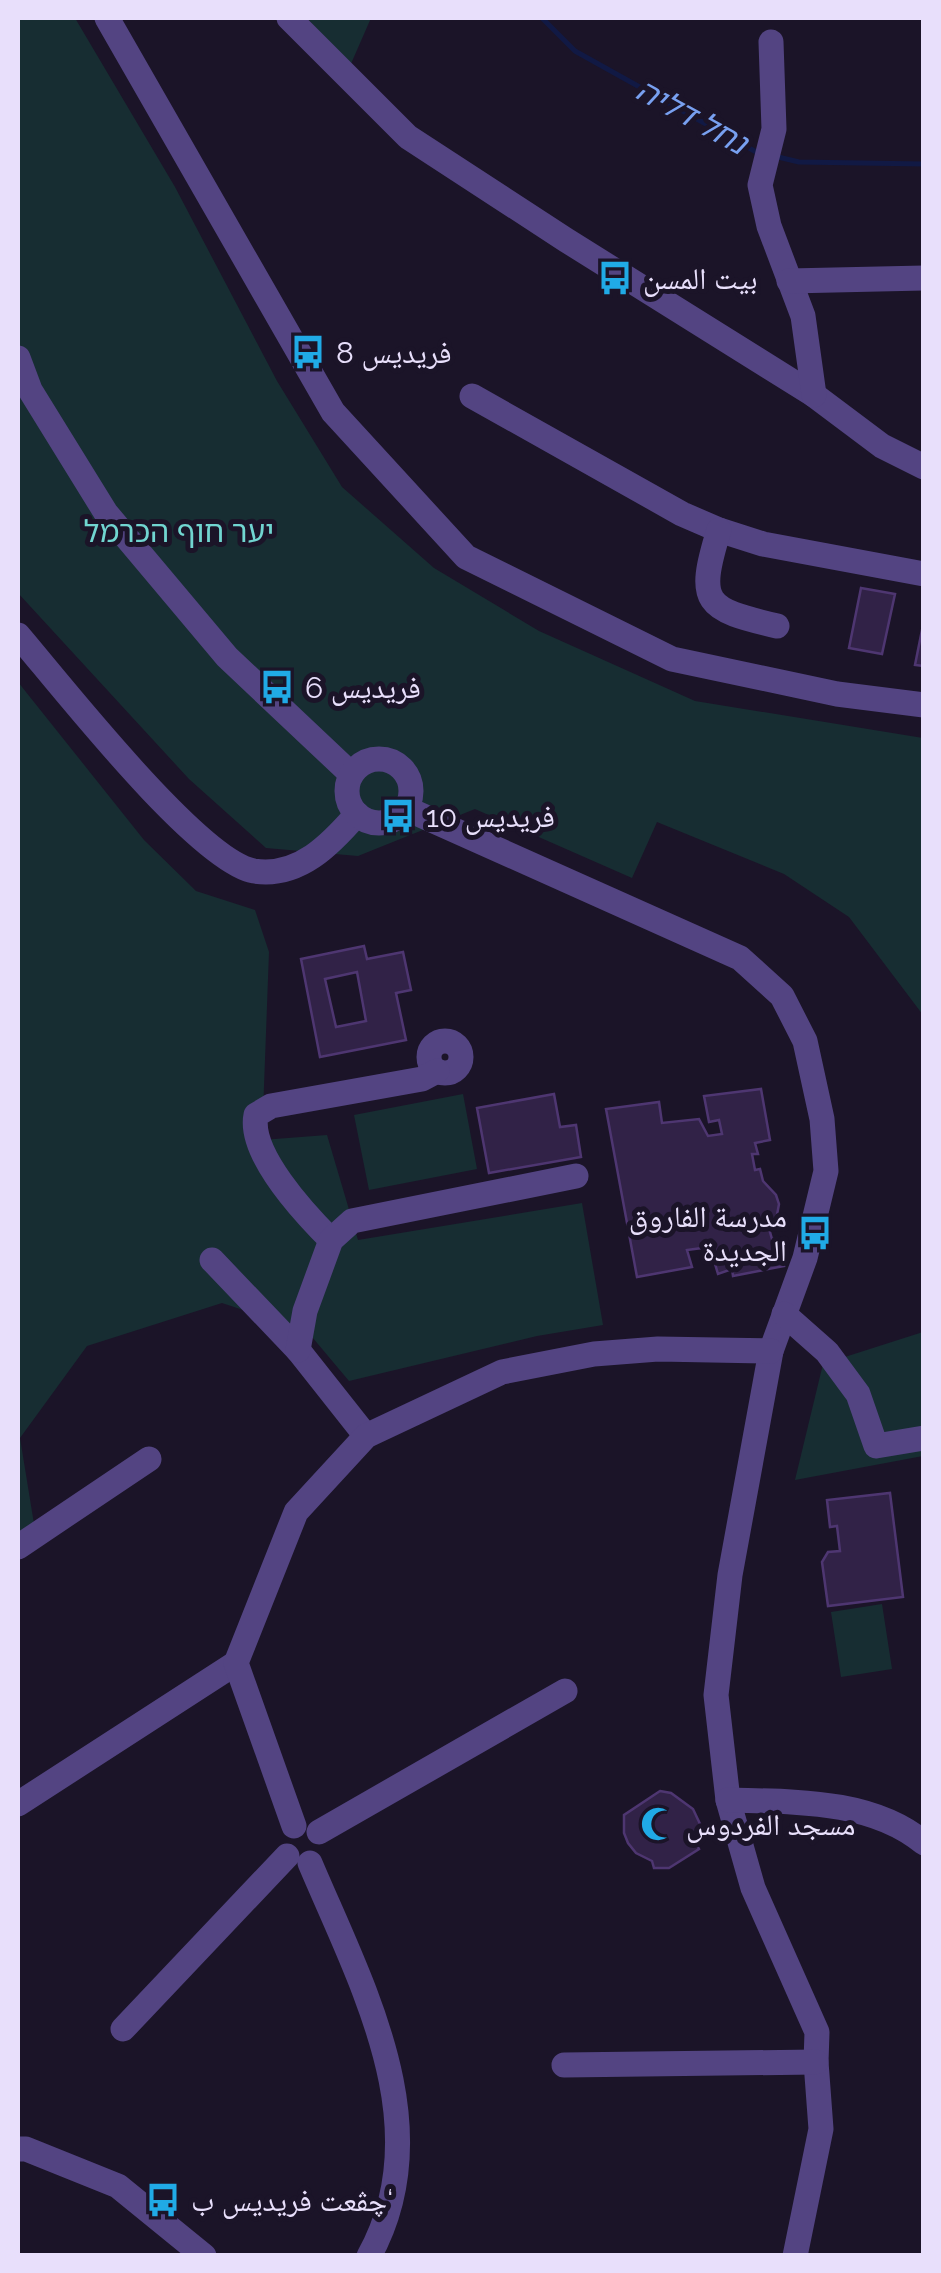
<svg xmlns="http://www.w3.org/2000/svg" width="941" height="2273" font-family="Raleway,'Noto Naskh Arabic','Noto Sans Hebrew',sans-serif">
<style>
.green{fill:#172d32}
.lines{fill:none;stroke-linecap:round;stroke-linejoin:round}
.stream{stroke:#111944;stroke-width:5}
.building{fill:#312247;stroke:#4e3671;stroke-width:2.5;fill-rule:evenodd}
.minor{stroke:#534482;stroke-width:25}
.labels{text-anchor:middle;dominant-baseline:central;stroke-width:10;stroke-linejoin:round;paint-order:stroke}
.poi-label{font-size:30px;fill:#e8dffb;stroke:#1b1428;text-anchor:start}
.park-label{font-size:30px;fill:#71d5d0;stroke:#1b1428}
.water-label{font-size:32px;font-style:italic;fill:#78a0f0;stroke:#1b1428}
</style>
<rect width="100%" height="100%" fill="#1b1428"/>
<g class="green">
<polygon points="18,18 75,18 175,187 277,381 342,487 434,568 539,631 695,701 923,738 923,1015 849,917 784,874 657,822 632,878 475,809 358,856 266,848 189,779 18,593"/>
<polygon points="307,18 371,18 350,66"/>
<polygon points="18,682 144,840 196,891 255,910 269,952 262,1140 327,1135 358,1240 582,1203 603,1325 537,1336 349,1381 307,1331 222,1303 87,1346 20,1438 35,1530 18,1538"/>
<polygon points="463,1094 477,1169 369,1190 354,1115"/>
<polygon points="923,1332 923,1456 795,1480 823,1364"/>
<polygon points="882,1604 892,1669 841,1677 831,1612"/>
</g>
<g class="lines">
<g class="stream">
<polyline points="542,18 575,51 758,153"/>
<polyline points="774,156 799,162 924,164"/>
</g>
</g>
<g class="building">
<polygon points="861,588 895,594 882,654 849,648"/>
<polygon points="924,620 924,666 915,665"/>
<path d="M364,946L367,959L403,952L411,990L396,993L406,1040L320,1057L301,959ZM357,972L366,1021L336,1027L325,979Z"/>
<polygon points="761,1089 770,1140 755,1143 758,1154 752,1154 755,1170 760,1169 763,1181 776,1195 779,1204 777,1215 768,1225 772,1239 778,1239 784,1266 733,1276 732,1269 718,1274 710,1247 687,1250 692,1267 637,1277 606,1109 659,1102 662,1123 699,1119 708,1136 722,1134 719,1120 709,1122 704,1096"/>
<polygon points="554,1094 560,1127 576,1125 581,1157 489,1173 477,1108"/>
<polygon points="890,1493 903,1597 828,1606 822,1562 828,1552 840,1551 837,1526 830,1527 827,1500"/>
<polygon points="660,1791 671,1793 693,1809 700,1824 692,1836 699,1849 669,1868 654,1868 652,1861 636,1853 628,1843 624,1833 624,1815"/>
</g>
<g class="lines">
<g class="minor">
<polyline points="107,18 333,412 466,557 672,659 837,694 924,705"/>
<polyline points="289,18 408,137 566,240 814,395 882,446 924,467"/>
<polyline points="771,42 774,129 760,185 769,226 803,316 814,395"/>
<polyline points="789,281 924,278"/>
<polyline points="18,358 30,390 106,513 227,657 351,774"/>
<polyline points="472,396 682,514 719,530 763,544 924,574"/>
<path d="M719,530C696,604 705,609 777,626"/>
<path d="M18,635C60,684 198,861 254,871C299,878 331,844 357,814"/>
<circle cx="379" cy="791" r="32"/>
<polyline points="405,808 740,958 782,996 805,1041 822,1119 826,1171 805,1258 771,1351 730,1575 716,1695 728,1800 753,1888 817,2032 816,2062 821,2129 795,2256"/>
<circle cx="445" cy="1057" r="16"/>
<path d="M331,1240C305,1214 248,1153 256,1115L271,1106L422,1079L437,1071"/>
<polyline points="212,1260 298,1350 366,1436"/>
<polyline points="784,1314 827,1352 858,1394 876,1446 924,1438"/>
<polyline points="298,1350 305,1311 331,1240 352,1221 576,1176"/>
<polyline points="18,1547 149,1459"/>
<path d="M728,1800C793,1802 871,1799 924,1843"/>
<polyline points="18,1804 236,1663"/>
<polyline points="294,1826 236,1663 296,1512 366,1436 502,1372 594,1354 658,1349 771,1351"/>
<polyline points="319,1832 565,1691"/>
<path d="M310,1863C361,1984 441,2127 369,2256"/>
<polyline points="123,2029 287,1856"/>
<polyline points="564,2065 816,2062"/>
<polyline points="18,2149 26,2149 118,2186 204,2256"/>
</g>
</g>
<defs>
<g id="bus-bare" transform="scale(2.7)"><path d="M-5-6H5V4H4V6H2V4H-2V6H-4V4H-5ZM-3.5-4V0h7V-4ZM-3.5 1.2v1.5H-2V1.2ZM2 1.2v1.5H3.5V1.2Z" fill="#20aae6" stroke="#1b1428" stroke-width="2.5" paint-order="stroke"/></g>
<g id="mosque-bare" transform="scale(2.7)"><path d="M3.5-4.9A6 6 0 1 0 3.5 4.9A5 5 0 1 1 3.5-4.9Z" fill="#20aae6" stroke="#1b1428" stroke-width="2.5" paint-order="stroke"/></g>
</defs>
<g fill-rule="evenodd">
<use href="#bus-bare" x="615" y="278"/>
<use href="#bus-bare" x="308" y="352"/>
<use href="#bus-bare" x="277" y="687"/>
<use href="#bus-bare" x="398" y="816"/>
<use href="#bus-bare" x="815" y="1233"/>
<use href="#mosque-bare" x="658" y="1824"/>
<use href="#bus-bare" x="163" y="2200"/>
</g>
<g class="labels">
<g class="poi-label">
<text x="643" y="278">بيت المسن</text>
<text x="336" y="352">فريديس 8</text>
<text x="305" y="687">فريديس 6</text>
<text x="426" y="816">فريديس 10</text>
<text x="787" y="1216" text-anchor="end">مدرسة الفاروق<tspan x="787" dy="34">الجديدة</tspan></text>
<text x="686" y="1824">مسجد الفردوس</text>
<text x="191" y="2200">چڤعت فريديس ب‘</text>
</g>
<g class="park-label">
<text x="179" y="531">יער חוף הכרמל</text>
</g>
<g class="water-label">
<text transform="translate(692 116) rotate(29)">נחל דליה</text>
</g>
</g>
<rect width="941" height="2273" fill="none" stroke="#e8dffb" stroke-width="40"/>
</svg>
